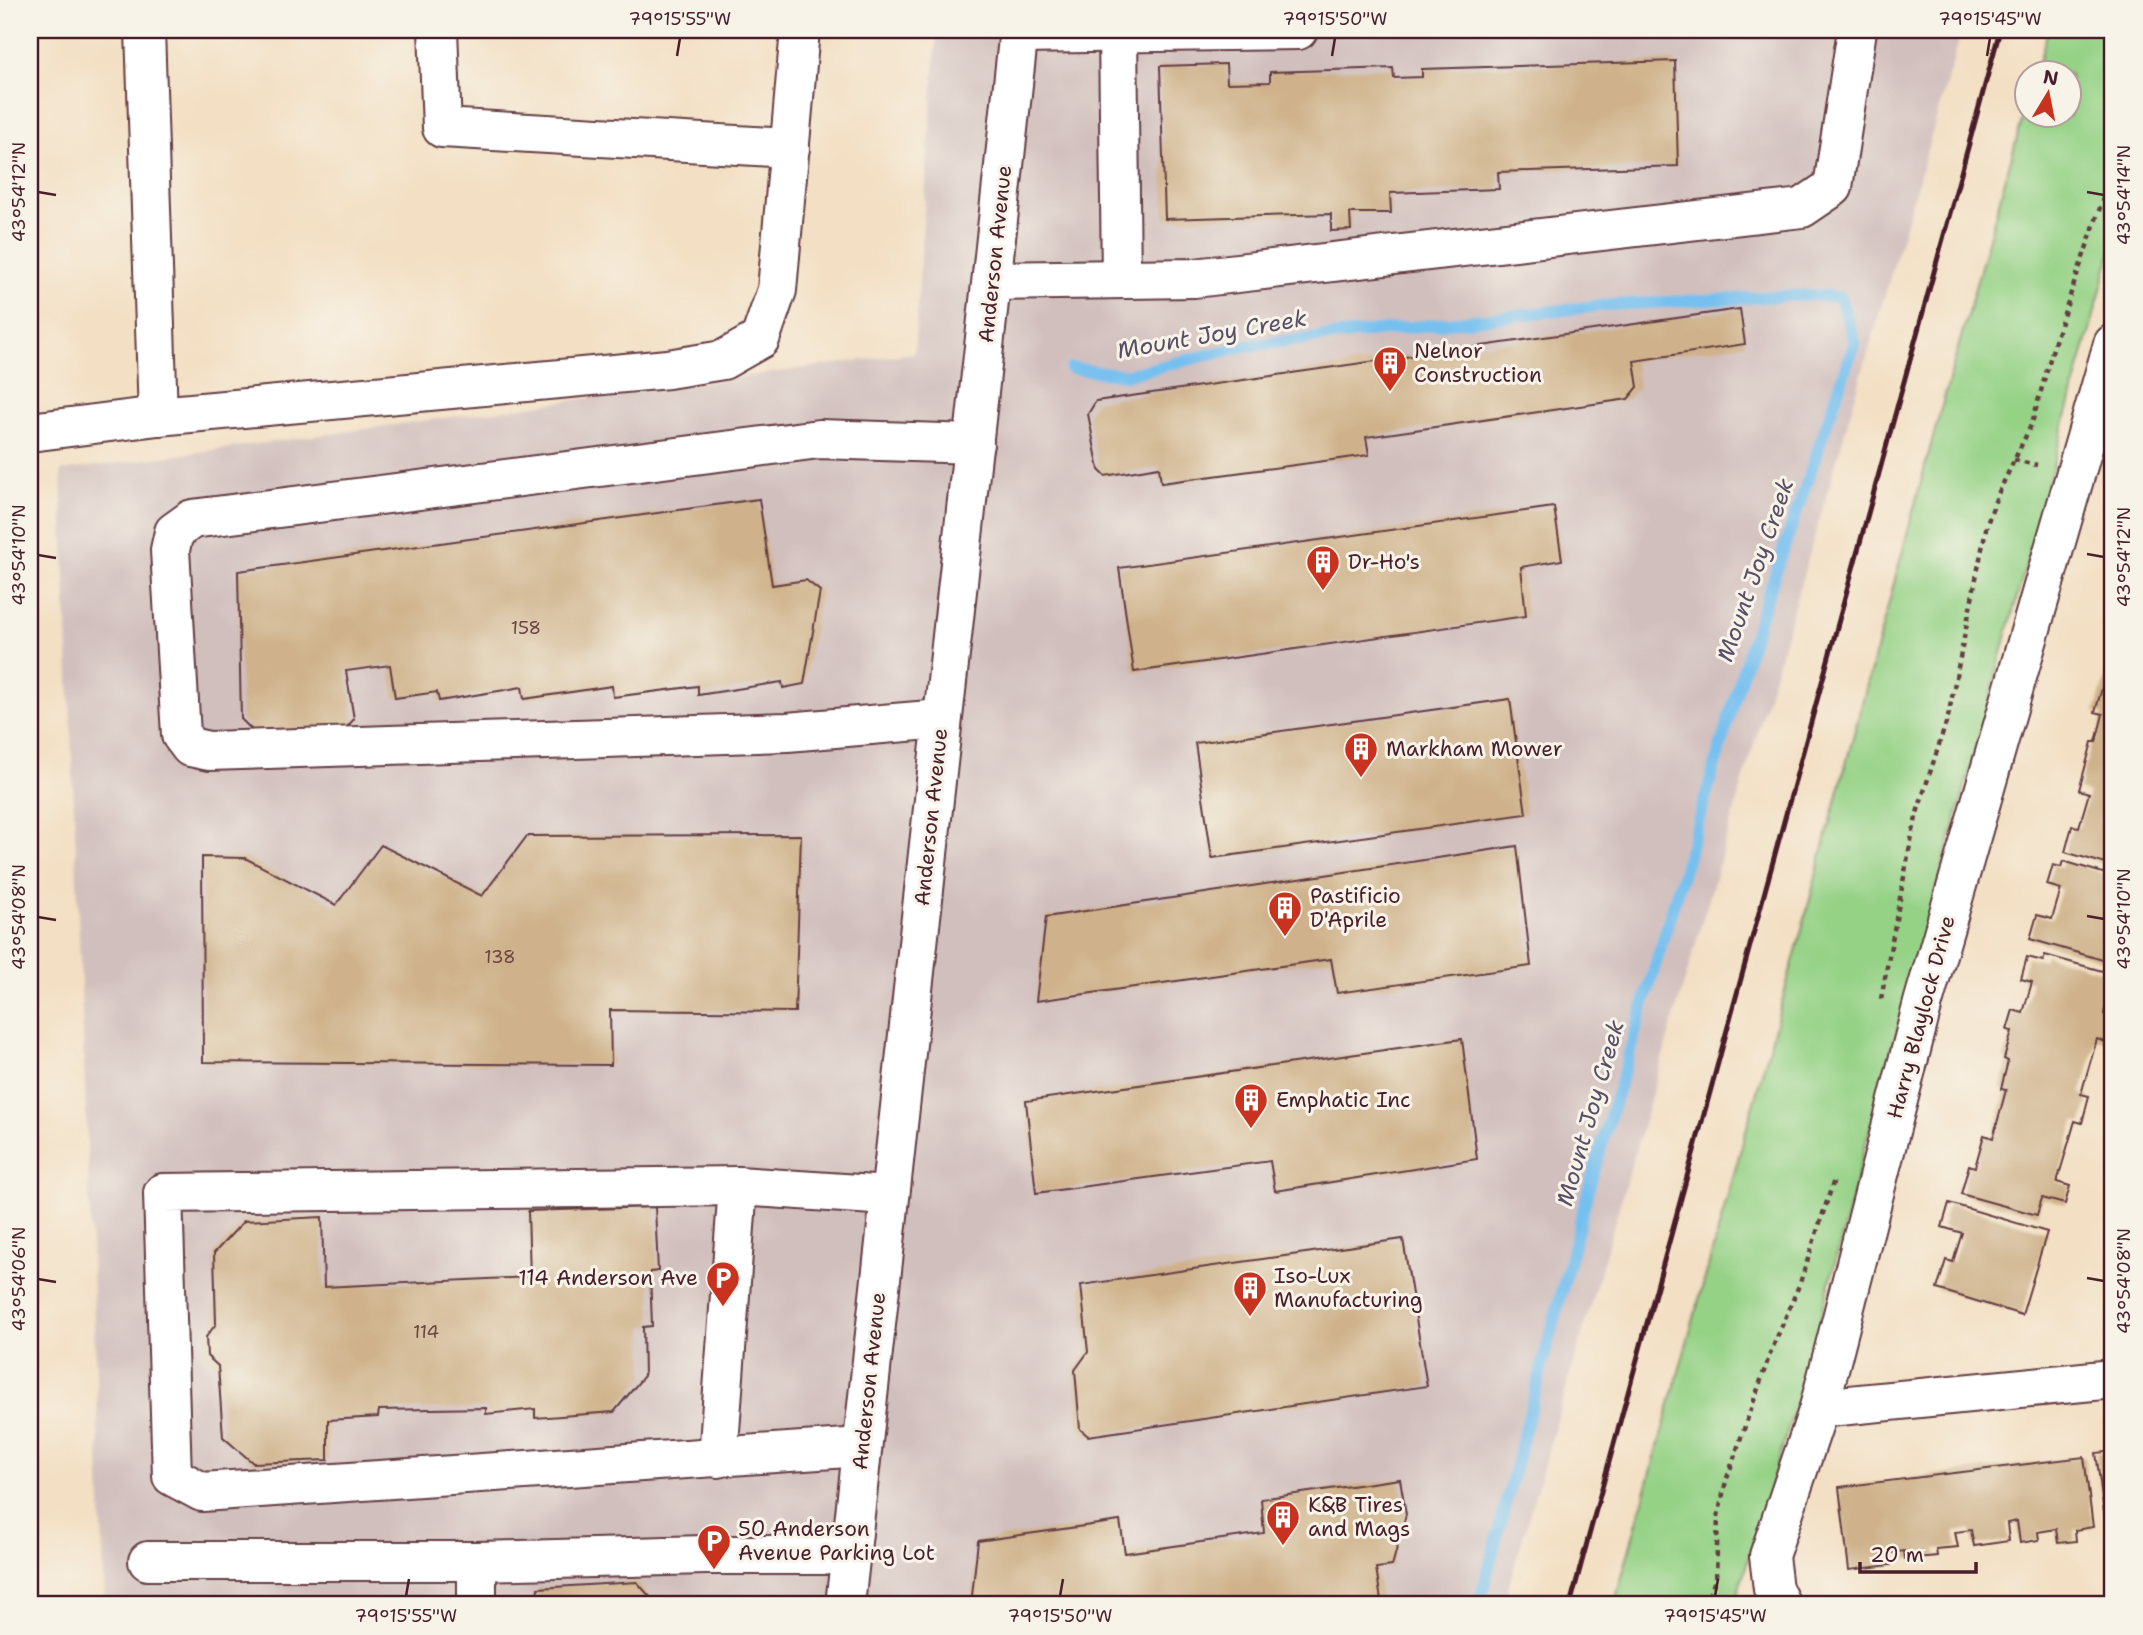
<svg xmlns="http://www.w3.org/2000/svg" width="2143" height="1635" font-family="'Shantell Sans',sans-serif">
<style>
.industrial{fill:#d1bfbd}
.green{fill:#95d286;stroke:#707858;stroke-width:2}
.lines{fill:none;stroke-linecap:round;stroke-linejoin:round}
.stream{stroke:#76c0ef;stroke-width:12}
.building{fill:#cfb28b}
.minor-casing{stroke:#633c42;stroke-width:42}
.path{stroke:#633c42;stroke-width:4.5;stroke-dasharray:5 5;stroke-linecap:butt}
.minor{stroke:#fff;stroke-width:38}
.rail{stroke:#4a1f2b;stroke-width:5}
.ticks{fill:none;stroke:#4a1f2b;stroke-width:2.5}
.labels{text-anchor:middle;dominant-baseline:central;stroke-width:6;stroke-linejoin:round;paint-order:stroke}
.number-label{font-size:18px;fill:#6b4443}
.street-label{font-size:21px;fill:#4a1f2b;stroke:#f7f3e8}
.poi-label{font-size:21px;fill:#4a1f2b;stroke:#f7f3e8;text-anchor:start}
.water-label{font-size:23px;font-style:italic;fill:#574f66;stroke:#f7f3e8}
.neatline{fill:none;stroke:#4a1f2b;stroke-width:2.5}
.ticks-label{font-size:18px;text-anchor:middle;fill:#4a1f2b}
</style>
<rect width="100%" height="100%" fill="#f7f3e8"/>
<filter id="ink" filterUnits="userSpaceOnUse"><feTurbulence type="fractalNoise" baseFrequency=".0143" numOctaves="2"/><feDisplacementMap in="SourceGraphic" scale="14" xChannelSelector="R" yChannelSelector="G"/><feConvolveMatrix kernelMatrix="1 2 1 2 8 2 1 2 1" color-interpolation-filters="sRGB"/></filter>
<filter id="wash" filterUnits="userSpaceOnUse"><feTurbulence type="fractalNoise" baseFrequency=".00686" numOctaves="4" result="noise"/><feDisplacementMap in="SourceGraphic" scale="28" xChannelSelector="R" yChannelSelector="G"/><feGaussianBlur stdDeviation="1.57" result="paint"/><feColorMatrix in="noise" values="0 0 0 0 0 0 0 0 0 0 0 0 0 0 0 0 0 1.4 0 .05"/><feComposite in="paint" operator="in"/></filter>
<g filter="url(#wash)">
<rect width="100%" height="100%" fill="#f3dfc3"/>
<polygon class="industrial" points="937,30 1962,30 1503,1605 105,1605 61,471 914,353"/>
<polygon class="green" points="2048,30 2113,30 2113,245 1982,726 1868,1134 1812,1352 1734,1605 1614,1605 1798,944 1926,463 2027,102 2028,116 2070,116 2070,74 2036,73"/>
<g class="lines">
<polyline class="stream" points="1071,368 1126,375 1245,346 1608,305 1805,295 1840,297 1855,342 1751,644 1588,1191 1479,1605"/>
</g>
<g id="blocks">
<g class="building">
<polygon points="1675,61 1678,166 1498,172 1499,189 1390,193 1391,213 1350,213 1351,230 1331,231 1331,214 1165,219 1160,66 1226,64 1227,83 1270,82 1270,72 1393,68 1394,78 1422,77 1422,69"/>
<polygon points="1740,309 1745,344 1634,361 1638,387 1628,399 1366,437 1369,455 1161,483 1159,467 1105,476 1099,470 1088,414 1096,401"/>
<polygon points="759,499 772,585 806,580 820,591 804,684 783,688 782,682 698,695 698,686 613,697 612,686 524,699 522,687 439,701 437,692 395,698 390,665 346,671 354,719 343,732 255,733 241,719 238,571"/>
<polygon points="1554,507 1562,560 1521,567 1526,616 1134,672 1119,568"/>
<polygon points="2110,661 2113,662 2113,866 2065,852 2072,826 2079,827 2089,793 2079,790 2092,742 2096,742 2103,714 2095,712"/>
<polygon points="1510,699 1526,814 1212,858 1195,743"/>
<polygon points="801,835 795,1012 610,1010 611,1065 203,1062 202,857 245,858 336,905 381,845 482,896 527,836"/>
<polygon points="1517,846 1531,966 1337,993 1331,959 1036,1001 1046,917"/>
<polygon points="2063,861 2113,876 2113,963 2030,939 2037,915 2052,919 2061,889 2047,885 2053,865 2061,867"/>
<polygon points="2045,955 2113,974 2104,1014 2112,1017 2105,1042 2097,1039 2081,1094 2089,1096 2082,1123 2075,1121 2057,1182 2070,1186 2065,1204 2042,1198 2037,1215 1961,1194 1969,1165 1975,1167 1984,1135 1993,1138 2006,1090 2001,1089 2008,1061 2004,1059 2012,1031 2007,1030 2013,1010 2023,1013 2032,982 2021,979 2027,957 2043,961"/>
<polygon points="1462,1039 1477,1159 1275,1191 1270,1161 1036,1193 1026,1101"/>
<polygon points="1949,1203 2047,1232 2022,1315 1937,1289 1946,1260 1953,1262 1962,1233 1942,1227"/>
<polygon points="655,1207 658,1271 650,1272 652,1326 643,1327 644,1376 614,1412 535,1418 535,1409 486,1414 486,1408 379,1410 378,1417 328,1420 328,1460 253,1463 223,1437 218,1366 207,1356 206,1337 216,1324 214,1253 244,1221 322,1217 324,1287 530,1277 528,1211"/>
<polygon points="1403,1239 1427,1386 1088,1436 1080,1429 1075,1370 1088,1352 1081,1285"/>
<polygon points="2113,1451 2113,1532 2107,1533 2096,1453"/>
<polygon points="2084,1457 2093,1527 2075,1530 2076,1541 2058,1543 2056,1529 2038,1532 2039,1540 2020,1543 2017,1521 2007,1523 2009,1541 1974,1546 1971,1530 1955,1532 1958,1547 1936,1549 1937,1556 1905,1559 1904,1551 1889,1553 1891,1565 1849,1570 1839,1487"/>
<polygon points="1400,1479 1406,1514 1392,1566 1376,1568 1381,1600 1346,1605 971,1605 978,1541 1120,1521 1125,1553 1264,1533 1261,1499"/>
<polygon points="637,1582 657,1605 536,1605 538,1588"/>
<polygon points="327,1597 327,1605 211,1605 215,1601"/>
</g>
</g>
</g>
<g filter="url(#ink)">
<use href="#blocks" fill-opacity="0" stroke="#633c42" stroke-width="2"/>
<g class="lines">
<g class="minor-casing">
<g id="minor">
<polyline points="145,30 158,416"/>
<polyline points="438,30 442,128 790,148"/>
<polyline points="1118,32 1121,279"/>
<polyline points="1019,34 1298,30"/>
<polyline points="992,281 1194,278 1802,208 1833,187 1857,30"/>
<polyline points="30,432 158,416 668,369 723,360 760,339 777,290 800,30"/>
<polyline points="942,719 787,732 209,751 190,747 181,735 170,550 174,532 192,519 819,439 974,444"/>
<polyline points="1819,1408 2113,1379"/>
<polyline points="862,1447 202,1492 172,1476 163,1193 738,1186 889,1196"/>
<polyline points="718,1458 738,1186"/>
<polyline points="148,1561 477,1561 705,1555 850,1555"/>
<polyline points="477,1561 477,1605"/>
<polyline points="845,1605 1019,30"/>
<polyline points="1781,1605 1773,1589 1769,1556 1819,1408 1923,1003 2113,344"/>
</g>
</g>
<g class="path">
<polyline points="2014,460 2037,465"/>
<polyline points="1881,999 1910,845 1917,813 1948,717 1987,524 1997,496 2032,423 2057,334 2105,193 2113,154"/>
<polyline points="1705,1605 1716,1578 1718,1516 1726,1481 1770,1354 1800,1283 1834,1180"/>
</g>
<use href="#minor" class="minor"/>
<polyline class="rail" points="1570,1605 2000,30"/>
</g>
</g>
<path class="ticks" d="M677,56L680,38M1332,56L1335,38M1987,56L1990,38M38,192L56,195M2087,192L2104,195M2087,554L2104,557M38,555L56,558M2087,916L2104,919M38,917L56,920M2087,1278L2104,1281M38,1279L56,1282M406,1596L409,1579M1060,1596L1063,1579M1715,1596L1718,1579"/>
<defs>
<g id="building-pin" transform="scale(1.75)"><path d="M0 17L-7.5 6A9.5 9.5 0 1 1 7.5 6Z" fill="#c8321e" stroke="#f7f3e8"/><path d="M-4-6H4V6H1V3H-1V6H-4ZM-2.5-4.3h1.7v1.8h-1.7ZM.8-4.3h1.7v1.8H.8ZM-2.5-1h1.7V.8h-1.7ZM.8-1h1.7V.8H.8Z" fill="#fff"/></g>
<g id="parking-pin" transform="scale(1.75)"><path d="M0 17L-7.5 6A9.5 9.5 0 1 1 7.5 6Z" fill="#c8321e" stroke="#f7f3e8"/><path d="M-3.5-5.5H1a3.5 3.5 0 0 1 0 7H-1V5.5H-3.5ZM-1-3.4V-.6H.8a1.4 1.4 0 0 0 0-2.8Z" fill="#fff"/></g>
</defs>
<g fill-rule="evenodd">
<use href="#building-pin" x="1390" y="363"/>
<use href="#building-pin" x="1323" y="562"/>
<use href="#building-pin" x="1361" y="749"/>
<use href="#building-pin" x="1285" y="908"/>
<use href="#building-pin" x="1251" y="1100"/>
<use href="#parking-pin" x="723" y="1278"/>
<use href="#building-pin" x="1250" y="1288"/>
<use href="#building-pin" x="1283" y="1517"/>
<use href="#parking-pin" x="714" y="1541"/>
</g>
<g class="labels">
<g class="number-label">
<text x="526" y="628">158</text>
<text x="500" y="957">138</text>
<text x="426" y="1332">114</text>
</g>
<g class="street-label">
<text transform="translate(995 254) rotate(-84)">Anderson Avenue</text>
<text transform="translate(931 817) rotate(-84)">Anderson Avenue</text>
<text transform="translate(1921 1017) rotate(-75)">Harry Blaylock Drive</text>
<text transform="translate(869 1381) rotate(-84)">Anderson Avenue</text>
</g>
<g class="poi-label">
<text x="1414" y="351">Nelnor<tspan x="1414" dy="24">Construction</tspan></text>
<text x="1348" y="562">Dr-Ho's</text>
<text x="1386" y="749">Markham Mower</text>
<text x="1310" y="896">Pastificio<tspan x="1310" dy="24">D'Aprile</tspan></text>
<text x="1276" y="1100">Emphatic Inc</text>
<text x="1274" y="1276">Iso-Lux<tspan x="1274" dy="24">Manufacturing</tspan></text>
<text x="698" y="1278" text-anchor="end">114 Anderson Ave</text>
<text x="1308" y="1505">K&amp;B Tires<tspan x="1308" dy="24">and Mags</tspan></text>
<text x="738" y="1529">50 Anderson<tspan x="738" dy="24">Avenue Parking Lot</tspan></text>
</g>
<g class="water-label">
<text transform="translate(1212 334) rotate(-10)">Mount Joy Creek</text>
<text transform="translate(1755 570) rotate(-71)">Mount Joy Creek</text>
<text transform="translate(1590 1113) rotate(-74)">Mount Joy Creek</text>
</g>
</g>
<rect width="2143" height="1635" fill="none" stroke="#f7f3e8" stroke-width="77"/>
<g transform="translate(2048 94) rotate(10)"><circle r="33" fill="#f7f3e8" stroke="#b29e9c" stroke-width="2"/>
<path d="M0-5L12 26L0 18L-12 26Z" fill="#c8321e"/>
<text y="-10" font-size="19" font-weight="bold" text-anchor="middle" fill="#4a1f2b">N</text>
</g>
<path d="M1860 1562v10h116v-10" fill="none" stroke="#4a1f2b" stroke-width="3.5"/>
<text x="1870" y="1562" font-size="21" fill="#4a1f2b" stroke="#f7f3e8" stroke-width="5" paint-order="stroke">20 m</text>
<rect x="38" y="38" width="2066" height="1558" class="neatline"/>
<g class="ticks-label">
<text x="680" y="25">79°15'55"W</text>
<text x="1335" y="25">79°15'50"W</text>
<text x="1990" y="25">79°15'45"W</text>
<text transform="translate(19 192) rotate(-90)" y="6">43°54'12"N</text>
<text transform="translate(2124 195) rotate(-90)" y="6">43°54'14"N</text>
<text transform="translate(19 555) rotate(-90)" y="6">43°54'10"N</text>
<text transform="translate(2124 557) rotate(-90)" y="6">43°54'12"N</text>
<text transform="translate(19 917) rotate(-90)" y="6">43°54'08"N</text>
<text transform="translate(2124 919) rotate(-90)" y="6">43°54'10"N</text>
<text transform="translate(19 1279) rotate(-90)" y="6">43°54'06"N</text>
<text transform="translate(2124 1281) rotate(-90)" y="6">43°54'08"N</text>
<text x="406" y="1622">79°15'55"W</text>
<text x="1060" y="1622">79°15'50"W</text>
<text x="1715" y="1622">79°15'45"W</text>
</g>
</svg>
